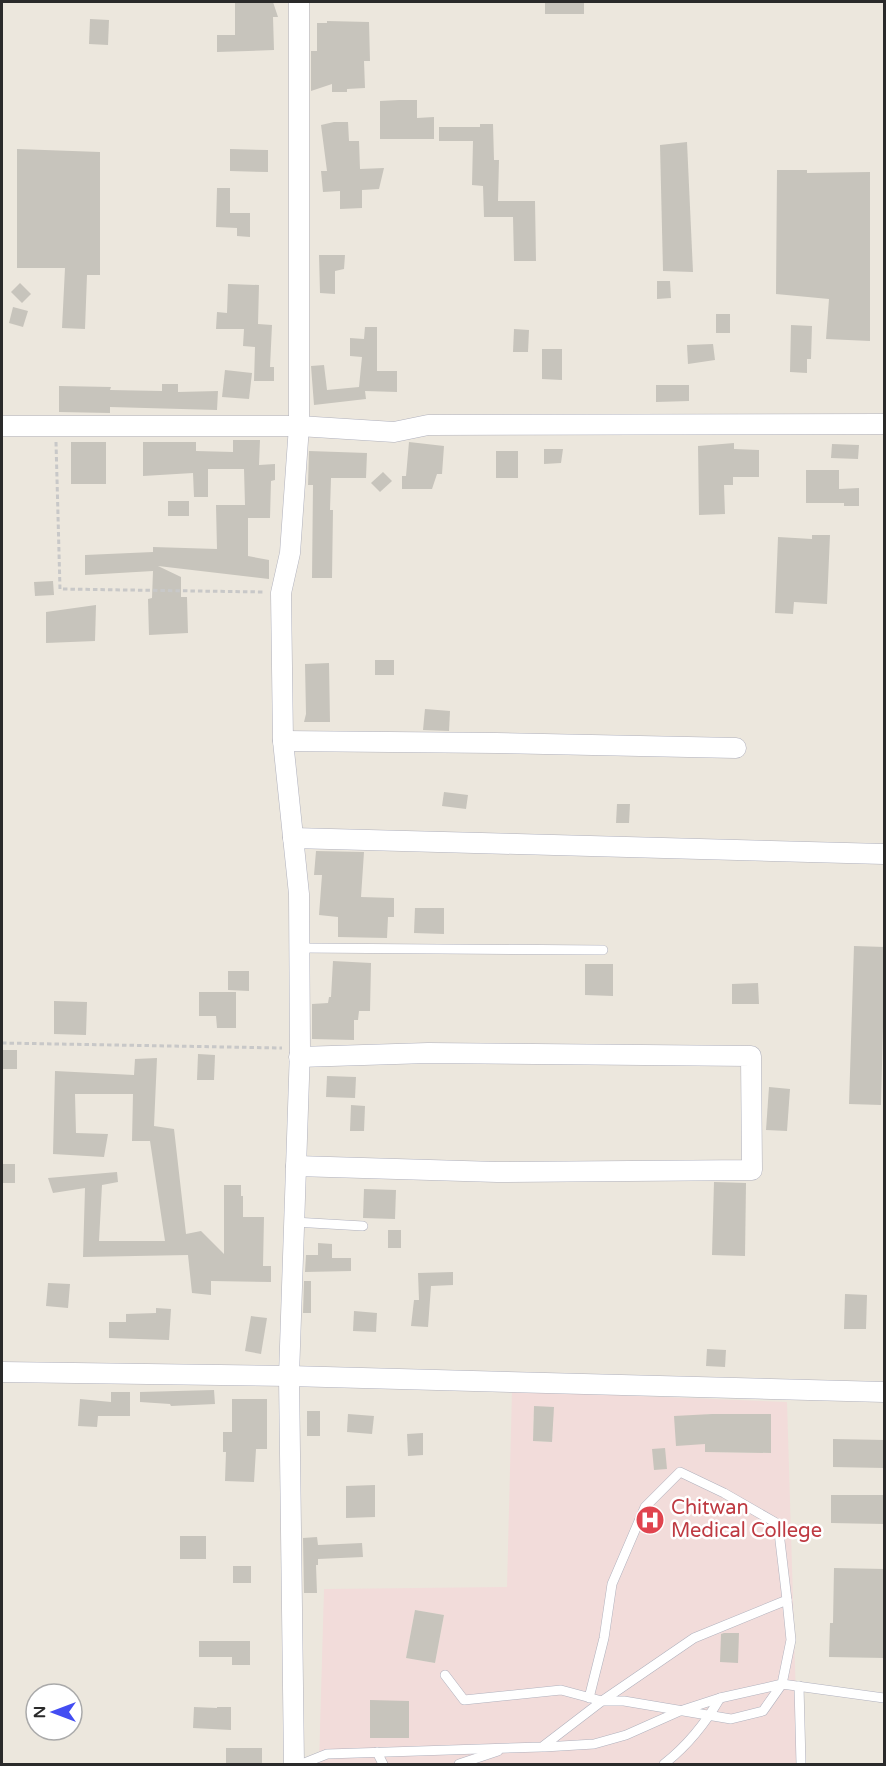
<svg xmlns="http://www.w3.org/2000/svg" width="886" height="1766" font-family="'Varela Round',sans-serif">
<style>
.medical{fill:#f2dcda;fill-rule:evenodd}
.building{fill:#c7c4bc}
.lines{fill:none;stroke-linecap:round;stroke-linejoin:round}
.lane-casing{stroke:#b0b1bd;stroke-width:10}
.street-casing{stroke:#b0b1bd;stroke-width:21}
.path{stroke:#c8c8c8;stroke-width:3;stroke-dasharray:4.5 3;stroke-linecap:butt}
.lane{stroke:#fff;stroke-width:9}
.street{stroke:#fff;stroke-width:20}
.labels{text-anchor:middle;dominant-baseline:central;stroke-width:5;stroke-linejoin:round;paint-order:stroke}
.health-label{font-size:20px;fill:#be3a42;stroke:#fff;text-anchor:start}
</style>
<rect width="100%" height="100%" fill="#ece7dd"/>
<path class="medical" d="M512,1391L787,1402L798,1764H319L324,1589L507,1587ZM534,1407L553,1408L552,1442L533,1441ZM706,1414H771V1453L706,1452ZM415,1610L444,1615L435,1663L406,1658ZM370,1701H409V1738H370Z"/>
<g class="building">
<polygon points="235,2 273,2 278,17 273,17 274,50 217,52 217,35 235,35"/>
<rect x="545" y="2" width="39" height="12"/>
<polygon points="90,19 109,20 108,45 89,44"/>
<polygon points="327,21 369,22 370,61 364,61 365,88 347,89 347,92 332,92 332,84 311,91 311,51 317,51 317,23 327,23"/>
<polygon points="399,100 417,100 417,118 434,117 434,139 380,139 380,101"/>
<polygon points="334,122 348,122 349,141 359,141 360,169 384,168 379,189 362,190 362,208 340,209 340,191 323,192 321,171 327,171 321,125"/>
<polygon points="480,124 493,124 494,160 499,160 498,201 535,201 536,261 514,261 513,217 484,217 483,186 472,185 473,141 439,141 439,127 480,127"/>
<polygon points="687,142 693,272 663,271 660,145"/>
<polygon points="17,149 100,152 100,275 87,275 85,329 62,328 65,268 17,268"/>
<polygon points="230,149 268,150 268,172 230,171"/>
<polygon points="777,170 807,170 807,173 870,172 870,341 826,339 829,299 776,294"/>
<polygon points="217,188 230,188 230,213 250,213 250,237 237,236 237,228 216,227"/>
<polygon points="319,255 345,255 344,269 335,271 335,294 320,293"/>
<polygon points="657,281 670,281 671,298 657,299"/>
<polygon points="20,283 31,294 22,303 11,292"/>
<polygon points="228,284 259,285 258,324 272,325 270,367 274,367 274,381 254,381 255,347 243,346 244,329 216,329 217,312 227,313"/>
<polygon points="13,307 28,311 23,327 9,323"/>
<rect x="716" y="314" width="14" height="19"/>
<polygon points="791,325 812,326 811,359 807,359 807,373 790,372"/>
<polygon points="365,327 377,327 377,371 397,371 397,392 365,391 366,399 314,405 311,366 324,365 327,390 359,387 362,357 350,356 350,338 364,339"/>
<polygon points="514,329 529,330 528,352 513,352"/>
<polygon points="713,344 715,360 688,364 687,345"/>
<polygon points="542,349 562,349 562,380 542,379"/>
<polygon points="225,370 252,373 249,399 222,397"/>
<polygon points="162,384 178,384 178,392 218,391 217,410 110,407 110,413 59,412 59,386 111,387 110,390 162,391"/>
<polygon points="656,385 689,385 689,401 656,402"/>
<polygon points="233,440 260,440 259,465 275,464 275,480 271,481 270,518 248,518 248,556 269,560 269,579 158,566 181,577 181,597 187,597 188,633 149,635 148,599 152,598 153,571 85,575 85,555 153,552 153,547 217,549 216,505 245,505 244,469 208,469 208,497 194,497 193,473 143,476 143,442 196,442 196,451 233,452"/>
<rect x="71" y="442" width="35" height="42"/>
<polygon points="409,442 444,446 442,474 437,474 432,489 402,489 402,476 406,476"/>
<polygon points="734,443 734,449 759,450 759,477 733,477 733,485 724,485 725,514 699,515 698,446"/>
<polygon points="832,444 859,445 858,459 831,458"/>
<polygon points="544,449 563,449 561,463 544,464"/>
<polygon points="309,451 367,453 366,478 331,478 330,510 333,510 332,578 312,578 313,485 308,485"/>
<rect x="496" y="451" width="22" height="27"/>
<polygon points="806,470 839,470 839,489 859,488 859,506 844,506 844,503 806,503"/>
<polygon points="383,472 392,481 380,492 371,483"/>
<rect x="168" y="501" width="21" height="15"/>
<polygon points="812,535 830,535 827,604 794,602 793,614 775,613 778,537 812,539"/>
<polygon points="53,581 54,595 35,596 34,582"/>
<polygon points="96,605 95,641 46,643 46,612"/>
<rect x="375" y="660" width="19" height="15"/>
<polygon points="329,663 330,722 304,722 306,714 305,664"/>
<polygon points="425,709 450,711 449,731 423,730"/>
<polygon points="444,792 468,795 466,809 442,806"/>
<polygon points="617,804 630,804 629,823 616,823"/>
<polygon points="316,851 364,852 361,897 394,898 394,917 388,917 387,938 338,937 338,917 319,915 322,875 314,875"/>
<polygon points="415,908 444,908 444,934 414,933"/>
<polygon points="854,946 885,947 881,1105 849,1104"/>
<polygon points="333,961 371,963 370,1011 359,1011 358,1020 354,1020 354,1040 312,1039 312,1004 328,1003 329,997 331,997"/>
<polygon points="585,964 613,964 613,996 585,995"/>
<polygon points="228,971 249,971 249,991 228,990"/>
<polygon points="758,983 759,1004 732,1004 732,984"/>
<polygon points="199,992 236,992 236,1028 217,1028 216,1016 199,1016"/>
<polygon points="54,1001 87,1002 86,1035 54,1034"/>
<rect x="2" y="1050" width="15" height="19"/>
<polygon points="198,1054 215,1055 214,1080 197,1080"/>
<polygon points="157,1058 154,1126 174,1129 186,1234 201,1231 224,1254 224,1185 241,1185 241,1196 243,1196 243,1217 264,1217 263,1266 271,1266 271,1282 211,1281 211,1295 192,1293 188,1255 83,1257 85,1188 53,1193 48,1178 117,1172 118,1182 102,1185 99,1241 165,1241 150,1141 132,1141 133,1094 75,1094 76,1133 108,1134 104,1157 53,1154 55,1071 134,1075 135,1059"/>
<polygon points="327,1076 356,1077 355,1098 326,1097"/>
<polygon points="769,1087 790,1089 787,1131 766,1130"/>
<polygon points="351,1105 365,1106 364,1131 350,1131"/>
<rect x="2" y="1164" width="13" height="19"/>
<polygon points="714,1182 746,1183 745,1256 712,1255"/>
<polygon points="364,1189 396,1190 395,1219 363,1218"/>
<rect x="388" y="1230" width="13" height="18"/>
<polygon points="318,1243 332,1244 332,1258 351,1258 351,1271 305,1272 306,1255 318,1255"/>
<polygon points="453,1272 453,1285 431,1286 428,1327 411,1326 414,1300 419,1300 418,1273"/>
<polygon points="304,1281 311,1281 311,1313 303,1313"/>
<polygon points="48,1283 70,1284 68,1308 46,1306"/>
<polygon points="845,1294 867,1295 866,1329 844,1329"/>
<polygon points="156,1308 171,1309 169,1340 109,1338 109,1322 126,1322 126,1314 156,1313"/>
<polygon points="354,1311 377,1313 376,1332 353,1331"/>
<polygon points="251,1316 267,1318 261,1354 245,1351"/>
<polygon points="707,1349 726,1350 725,1367 706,1366"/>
<polygon points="214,1390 215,1404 171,1406 170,1404 140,1402 140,1392"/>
<polygon points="111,1392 130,1392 130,1416 98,1416 97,1427 78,1426 80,1399 111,1402"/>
<polygon points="232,1399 267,1399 267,1449 256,1449 254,1482 225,1481 226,1452 223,1452 223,1432 232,1432"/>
<polygon points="534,1406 554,1407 552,1442 533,1441"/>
<rect x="307" y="1411" width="13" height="25"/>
<polygon points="348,1414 374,1416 372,1434 347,1432"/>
<polygon points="712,1414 771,1414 771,1453 705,1452 705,1444 676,1446 674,1416"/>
<polygon points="423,1433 423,1455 408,1456 407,1434"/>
<polygon points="833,1439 885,1440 885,1468 833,1467"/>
<polygon points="665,1448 667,1469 654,1470 652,1449"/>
<polygon points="375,1485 375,1517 346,1518 346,1486"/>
<polygon points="831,1495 885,1495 885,1524 831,1523"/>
<rect x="180" y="1536" width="26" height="23"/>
<polygon points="317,1537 318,1545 362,1543 363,1557 318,1559 318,1565 316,1565 317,1593 304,1593 303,1538"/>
<rect x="233" y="1566" width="18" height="17"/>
<polygon points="834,1568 885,1569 885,1658 829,1657 830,1623 833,1623"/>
<polygon points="415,1610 444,1615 435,1663 406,1658"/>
<polygon points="724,1633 739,1633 738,1663 720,1662 721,1634"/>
<polygon points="199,1641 250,1641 250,1665 232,1665 232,1657 199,1657"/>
<polygon points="370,1700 409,1701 409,1738 370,1738"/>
<polygon points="194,1707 217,1708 217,1707 231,1707 231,1730 193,1728"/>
<rect x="226" y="1748" width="36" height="16"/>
</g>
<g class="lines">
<g class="lane-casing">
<g id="lane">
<polyline points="299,948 603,950"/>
<polyline points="294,1222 363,1226"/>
<polyline points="445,1675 464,1700 561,1690 602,1701 694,1638 787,1600 778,1524 724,1493 680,1472 645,1507 612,1584 604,1638 589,1698"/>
<polyline points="799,1686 801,1764"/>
<polyline points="544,1747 594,1744 626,1735 680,1711 720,1698 782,1684 791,1640 787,1600"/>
<polyline points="377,1752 383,1764"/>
<polyline points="302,1764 327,1754 542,1747 602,1701 624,1701 731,1719 763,1711 782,1684 884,1698"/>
<polyline points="459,1764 498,1751"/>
<path d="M664,1764C687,1746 705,1724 720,1698"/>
</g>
</g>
<g class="street-casing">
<g id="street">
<polyline points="2,426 299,426 394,432 428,425 884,424"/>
<polyline points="283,741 496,743 736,748"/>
<polyline points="293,838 884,854"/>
<polyline points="296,1166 497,1172 752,1170 751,1056 428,1053 299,1057"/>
<polyline points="2,1372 289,1376 884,1392"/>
<polyline points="294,1764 289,1376 300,1049 299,894 283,741 281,593 290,553 299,426 299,2"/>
</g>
</g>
<g class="path">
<polyline points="56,442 60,589 264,592"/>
<polyline points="2,1043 282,1048"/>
</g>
<use href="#lane" class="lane"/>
<use href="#street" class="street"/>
</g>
<defs>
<g id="hospital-disc" transform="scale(1.5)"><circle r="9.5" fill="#e0444e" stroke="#fff"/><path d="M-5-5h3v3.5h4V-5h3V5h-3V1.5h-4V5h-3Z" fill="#fff"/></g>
</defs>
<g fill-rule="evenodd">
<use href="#hospital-disc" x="650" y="1520"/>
</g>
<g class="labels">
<g class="health-label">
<text x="671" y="1508">Chitwan<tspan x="671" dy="23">Medical College</tspan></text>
</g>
</g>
<rect width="886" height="1766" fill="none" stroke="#2a2a2a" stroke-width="6"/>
<g transform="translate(54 1712) rotate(270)"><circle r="28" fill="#ffffff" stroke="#aaaaaa" stroke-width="1.5"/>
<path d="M0-4.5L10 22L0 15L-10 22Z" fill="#434df2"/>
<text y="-9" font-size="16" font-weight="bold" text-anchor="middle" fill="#2a2a2a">N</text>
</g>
</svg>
